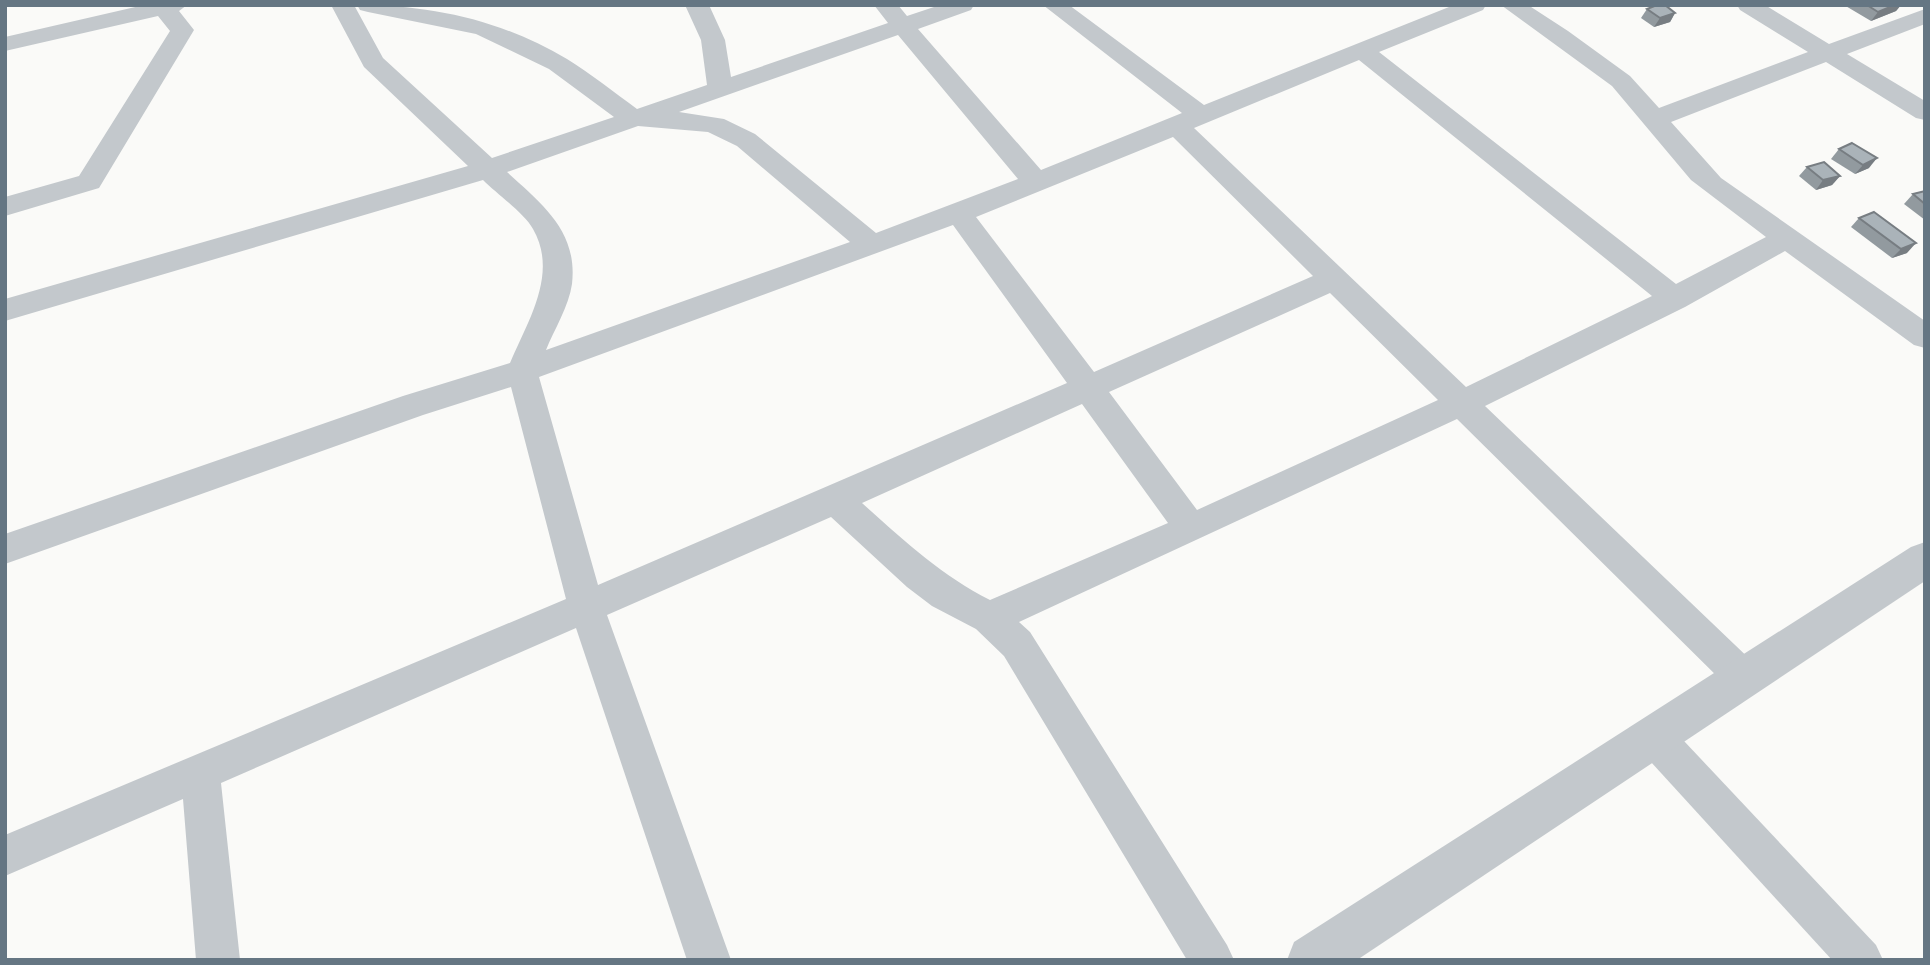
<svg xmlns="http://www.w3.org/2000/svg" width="1930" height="965" font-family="'Golos Text',sans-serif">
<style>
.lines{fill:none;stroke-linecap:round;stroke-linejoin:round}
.minor{fill:#c3c8cc;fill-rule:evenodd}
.tertiary{fill:#c3c8cc;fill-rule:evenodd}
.wall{fill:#929a9f}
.shaded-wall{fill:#777d82}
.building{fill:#aab3b9;stroke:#777d82;stroke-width:2}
</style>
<rect width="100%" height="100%" fill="#fafaf8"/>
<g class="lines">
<g class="minor">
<polygon points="144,5 187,5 179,11 194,30 99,188 5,216 5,197 79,176 170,31 158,16 5,51 5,37"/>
<path d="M331,5H354L383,58L492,158L614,117L549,69L476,34L368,12L360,10L357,5C432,5 501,20 567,59C591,74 614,92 637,109L707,85L701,40L685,5H709L725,40L731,77L888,23L874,5H898L907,16L940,5H974L971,10L918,29L1041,170L1182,113L1043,5H1069L1204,105L1454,5H1486L1483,10L1379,52L1676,284L1766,237L1691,180L1612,86L1501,5H1528L1568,31L1630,76L1659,108L1808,52L1740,10L1737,5H1765L1829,44L1925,9V24L1847,54L1925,101V120L1916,118L1826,62L1671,122L1721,178L1925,321V348L1914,345L1785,251L1685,307L1485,406L1757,666L1763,678L1757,690L1744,695L1731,690L1457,419L1019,622L1030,632L1227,945L1234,960H1187L1004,656L976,629L932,606L907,587L831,517L607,615L731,960H687L576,628L221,783L240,960H196L183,799L5,876V835L566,599L511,387L423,415L5,564V534L403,396L510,363C527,322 559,274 533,229C524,213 497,194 483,180L5,321V299L468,166L364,67ZM898,35L1018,179L876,233L755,134L724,119L679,112ZM1359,60L1652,296L1466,387L1194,128ZM638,126L708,132L737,146L850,242L546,350C554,330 569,306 572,284C578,231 542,204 507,172ZM1173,137L1313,276L1094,372L976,217ZM953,225L1067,383L598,585L539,377ZM1330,293L1438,400L1197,510L1109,392ZM1082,404L1168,523L990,600C941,575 903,540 862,503Z"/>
<polygon points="1654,718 1668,724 1876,945 1883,960 1832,960 1640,750 1635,737 1640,724"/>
</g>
<polygon class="tertiary" points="1925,542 1925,581 1357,960 1287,960 1294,942 1911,547"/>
</g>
<g class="wall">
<polygon points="1844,5 1901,5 1896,11 1871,21"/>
<polygon points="1647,9 1675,13 1670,22 1654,27 1641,18"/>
<polygon points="1839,149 1869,168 1855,174 1831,159"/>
<polygon points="1807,167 1840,176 1832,185 1816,190 1799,176"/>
<polygon points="1925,191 1925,220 1904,204 1913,194"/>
<polygon points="1859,218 1907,253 1892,258 1851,227"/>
</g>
<g class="shaded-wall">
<polygon points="1895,5 1901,5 1896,11 1871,21 1878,12"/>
<polygon points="1675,13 1670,22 1654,27 1660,18"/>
<polygon points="1877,158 1869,168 1855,174 1863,165"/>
<polygon points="1840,176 1832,185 1816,190 1823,180"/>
<polygon points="1916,243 1907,253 1892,258 1901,249"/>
</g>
<g class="building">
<polygon points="1657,5 1665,5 1675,13 1660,18 1647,9"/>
<polygon points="1867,5 1895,5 1878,12"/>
<polygon points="1852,143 1877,158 1863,165 1839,149"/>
<polygon points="1824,162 1840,176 1823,180 1807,167"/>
<polygon points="1925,191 1925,204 1913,194"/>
<polygon points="1874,212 1916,243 1901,249 1859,218"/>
</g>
<rect width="1930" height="965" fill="none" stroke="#657683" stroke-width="14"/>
</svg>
